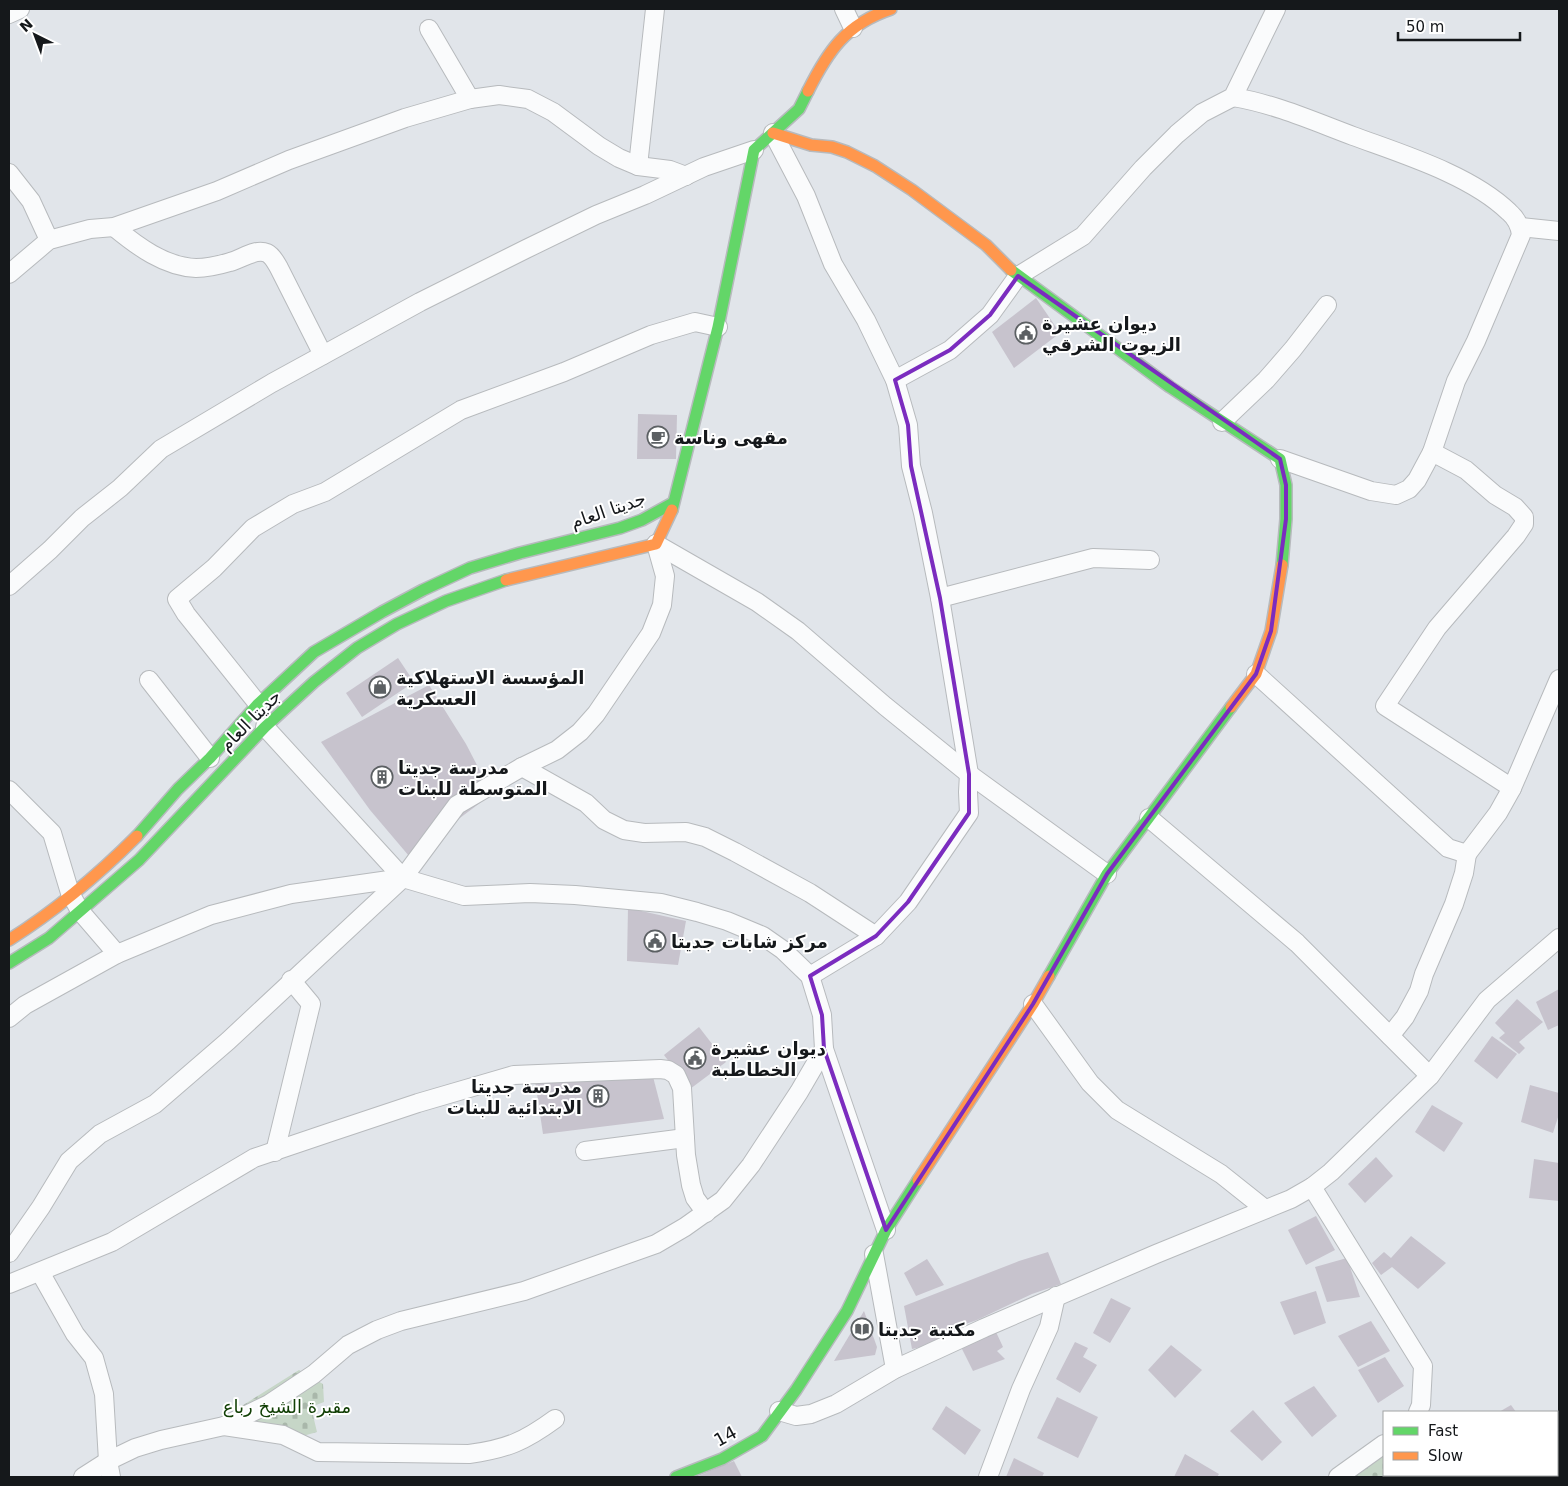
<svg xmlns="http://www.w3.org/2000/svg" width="1568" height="1486" font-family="'DejaVu Sans','Noto Naskh Arabic',sans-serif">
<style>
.cemetery{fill:url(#cemetery-stones)}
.building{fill:#c7c3cd}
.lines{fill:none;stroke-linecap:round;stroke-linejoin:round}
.street-casing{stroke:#b7babd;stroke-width:20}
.fast-casing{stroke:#b7babd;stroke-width:14}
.slow-casing{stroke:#b7babd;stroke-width:14}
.street{stroke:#fafbfc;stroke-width:18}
.fast{stroke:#63d668;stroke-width:11}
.slow{stroke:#ff974d;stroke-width:11}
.marked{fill:none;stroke:#7b2cbf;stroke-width:4;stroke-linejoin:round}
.labels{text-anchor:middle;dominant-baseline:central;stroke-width:4;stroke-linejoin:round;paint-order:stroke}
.poi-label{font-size:18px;font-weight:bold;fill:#15181b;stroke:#fff;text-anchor:start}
.street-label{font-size:18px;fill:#15181b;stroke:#fff}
.park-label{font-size:18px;fill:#103e04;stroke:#fff}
</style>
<defs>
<pattern id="cemetery-stones" width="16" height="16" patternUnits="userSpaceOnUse" patternTransform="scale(1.25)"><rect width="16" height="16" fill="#c6d6c7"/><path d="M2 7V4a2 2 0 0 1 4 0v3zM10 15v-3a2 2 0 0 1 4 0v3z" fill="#a9b7aa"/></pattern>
</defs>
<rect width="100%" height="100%" fill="#e1e5ea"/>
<g class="cemetery">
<polygon points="299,1370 323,1384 324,1402 311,1407 317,1432 303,1436 232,1414 237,1409"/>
<polygon points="1384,1441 1384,1475 1520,1475 1523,1477 1348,1477"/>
</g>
<g class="building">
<polygon points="1036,298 1060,333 1014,368 992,332"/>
<polygon points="638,414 677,415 676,459 637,459"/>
<polygon points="398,658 414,682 362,717 346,693"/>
<polygon points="429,685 466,744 492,794 409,856 370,810 321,742"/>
<polygon points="628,908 686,921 678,965 627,961"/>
<polygon points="1559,989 1559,1025 1548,1030 1536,1002"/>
<polygon points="1517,999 1543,1022 1519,1042 1525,1048 1519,1054 1499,1038 1505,1033 1495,1023"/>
<polygon points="699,1027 726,1062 690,1089 664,1055"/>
<polygon points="1492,1036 1517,1054 1497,1079 1474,1061"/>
<polygon points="651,1069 664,1119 543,1134 534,1074"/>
<polygon points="1530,1085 1559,1093 1559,1114 1553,1133 1521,1122"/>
<polygon points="1432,1105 1463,1123 1444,1152 1415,1132"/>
<polygon points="1376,1157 1393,1176 1365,1203 1348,1184"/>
<polygon points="1534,1159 1559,1163 1559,1201 1529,1198"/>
<polygon points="1316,1216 1335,1250 1306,1265 1288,1230"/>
<polygon points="1411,1236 1446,1263 1418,1289 1392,1267 1381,1275 1372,1263 1384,1252 1391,1258"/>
<polygon points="1048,1252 1061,1284 1032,1294 977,1320 946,1331 949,1341 912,1349 904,1306 1019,1261"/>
<polygon points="1347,1258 1360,1297 1327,1302 1315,1267"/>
<polygon points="927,1259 944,1285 916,1296 904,1273"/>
<polygon points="1316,1291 1326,1323 1294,1335 1280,1302"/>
<polygon points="1111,1298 1131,1308 1110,1343 1093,1333"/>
<polygon points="864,1311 877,1347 875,1355 834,1361"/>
<polygon points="1371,1321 1390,1351 1358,1367 1338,1336"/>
<polygon points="996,1332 1003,1347 997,1351 1005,1359 973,1371 961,1347"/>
<polygon points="1075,1342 1088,1348 1083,1357 1097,1365 1080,1393 1056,1379"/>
<polygon points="1171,1345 1202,1370 1175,1398 1148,1370"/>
<polygon points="1385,1357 1404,1386 1378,1403 1358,1370"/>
<polygon points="1314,1386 1337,1416 1312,1437 1284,1403"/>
<polygon points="1057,1397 1098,1417 1078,1458 1037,1438"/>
<polygon points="1511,1405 1516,1412 1499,1412"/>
<polygon points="946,1406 981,1430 965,1455 932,1429"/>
<polygon points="1253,1410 1282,1442 1262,1461 1230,1431"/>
<polygon points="1185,1454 1219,1474 1217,1477 1174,1477"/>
<polygon points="1014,1458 1044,1473 1042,1477 1006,1477"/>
<polygon points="734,1461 742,1477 696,1477"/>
</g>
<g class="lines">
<g class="street-casing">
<g id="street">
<polyline points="844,9 853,28"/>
<polyline points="9,14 20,9"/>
<polyline points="429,29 470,99"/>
<path d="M1233,97C1275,104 1313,121 1353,136C1402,154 1471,175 1509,212C1516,218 1520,226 1521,235L1476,341L1456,381L1432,452L1417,480L1409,489L1396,495L1371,491L1280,459"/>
<polyline points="773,133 806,196 833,264 866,320 895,380 908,425 911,466 923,513 940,598 969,774 968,792 969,813 908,902 876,936 810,976"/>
<polyline points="638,166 655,9"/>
<polyline points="9,173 31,201 49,240"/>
<path d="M114,227C137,246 165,267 196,268C206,268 220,265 230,262C242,259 255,248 267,253C273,256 276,263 279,268L323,355"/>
<polyline points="1520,227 1559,231"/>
<polyline points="9,274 49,240 90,229 114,227 217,191 289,160 405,118 470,99 499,95 528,99 553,112 599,146 619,158 638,166 670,170 686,176"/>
<polyline points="895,380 950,350 990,315 1018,276 1083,236 1143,168 1177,134 1202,113 1233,97 1276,9"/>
<polyline points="1222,422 1266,380 1293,349 1327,305"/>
<polyline points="1432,452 1466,470 1495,495 1515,507 1524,517 1524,524 1516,536 1437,628 1385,706 1512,788"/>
<polyline points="656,544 757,602 798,631 885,706 969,774 1107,874"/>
<polyline points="9,586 50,550 82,518 120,488 161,449 272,383 420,302 526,249 596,215 645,195 704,167 754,150"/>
<polyline points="940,598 1093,558 1150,560"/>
<polyline points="1256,674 1448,848 1467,854 1498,813 1512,788 1559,679"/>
<polyline points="149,680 210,758"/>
<polyline points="258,704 186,614 177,599 214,568 253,528 293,504 325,492 461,410 564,372 651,335 695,322 718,327"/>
<polyline points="265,727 403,878"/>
<polyline points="522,767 586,803 604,820 624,830 644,833 686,832 705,837 735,852 810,893 876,936"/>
<polyline points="9,790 52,833 70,893 80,911 117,954"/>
<polyline points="1149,818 1297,943 1430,1076"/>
<polyline points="1033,1004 1090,1083 1117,1110 1221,1174 1265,1209"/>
<polyline points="9,1018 25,1005 117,954 211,915 291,894 403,878 464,896 530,893 575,895 661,903 697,912 727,921 763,936 783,950 810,976 822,1015 824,1049 886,1230"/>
<polyline points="1390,1036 1405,1017 1419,991 1424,974 1454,904 1464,873 1467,854"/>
<polyline points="585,1151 685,1138"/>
<polyline points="275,1152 311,1004 291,980"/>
<polyline points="1312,1187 1423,1366 1421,1405 1418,1412"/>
<polyline points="9,1253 41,1207 69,1161 100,1134 155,1104 228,1041 403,878 457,805 522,767 557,750 580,732 596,714 651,633 662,605 665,576 656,544"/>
<polyline points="874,1254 895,1369"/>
<polyline points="40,1272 75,1334 94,1358 104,1394 108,1461 111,1477"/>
<polyline points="9,1284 112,1242 254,1158 331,1132 418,1103 514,1075 660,1069 668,1070 676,1075 682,1088 686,1155 691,1185 695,1198 706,1213"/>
<polyline points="779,1411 796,1416 811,1414 836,1404 895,1369 984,1328 1156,1254 1291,1199 1312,1187 1331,1172 1430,1076 1487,1000 1559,938"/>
<path d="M224,1426L283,1435L318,1452L469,1454C507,1449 525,1441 555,1419"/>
<polyline points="1510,1475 1516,1477"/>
<polyline points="83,1477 108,1461 135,1448 161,1440 224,1426 269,1404 314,1374 348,1345 377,1330 401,1321 524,1291 656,1244 685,1227 723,1200 751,1165 799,1092 824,1049"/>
<polyline points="988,1477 1021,1389 1049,1327 1056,1296"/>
<polyline points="1338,1477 1384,1444"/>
</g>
</g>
<g class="fast-casing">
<g id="fast">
<polyline points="1011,270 1170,387 1280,459 1286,485 1286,519 1282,565"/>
<polyline points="672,510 718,327 754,150 799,109 808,91"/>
<polyline points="137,836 178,789 210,758 258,704 314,652 382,612 423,590 470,568 520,553 620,528 642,520 673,503"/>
<polyline points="9,963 49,938 139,860 265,727 314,682 357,648 397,624 446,601 506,580"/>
<polyline points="1049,976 1107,874 1231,707"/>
<polyline points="676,1477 722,1459 762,1436 796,1390 847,1311 886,1230 918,1180"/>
</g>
</g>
<g class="slow-casing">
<g id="slow">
<path d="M808,91C828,51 846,24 891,9"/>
<polyline points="773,133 811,145 832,147 847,152 875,166 912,190 986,245 1011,270"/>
<polyline points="506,580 656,544 672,510"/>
<polyline points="1231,707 1256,674 1271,631 1282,565"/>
<path d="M9,940C55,911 98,875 137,836"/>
<polyline points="918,1180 1033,1004 1049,976"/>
</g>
</g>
<use href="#street" class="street"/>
<use href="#fast" class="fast"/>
<use href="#slow" class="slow"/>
</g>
<path class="marked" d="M1018,276L1280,459L1286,485V519L1271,631L1256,674L1107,874L1033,1004L886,1230L824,1049L822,1015L810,976L876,936L908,902L969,813V774L940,598L911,466L908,425L895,380L950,350L990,315Z"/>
<defs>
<g id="civic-ring" transform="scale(1.125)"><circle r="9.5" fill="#fff" stroke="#5c6063" stroke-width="1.5"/><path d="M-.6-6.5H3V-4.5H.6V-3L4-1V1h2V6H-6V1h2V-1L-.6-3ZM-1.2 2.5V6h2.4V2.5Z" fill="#5c6063"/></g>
<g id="cafe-ring" transform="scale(1.125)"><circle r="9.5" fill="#fff" stroke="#5c6063" stroke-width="1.5"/><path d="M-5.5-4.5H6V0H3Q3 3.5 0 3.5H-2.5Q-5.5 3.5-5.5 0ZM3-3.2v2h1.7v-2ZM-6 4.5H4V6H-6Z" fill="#5c6063"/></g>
<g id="shop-ring" transform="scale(1.125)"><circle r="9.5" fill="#fff" stroke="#5c6063" stroke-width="1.5"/><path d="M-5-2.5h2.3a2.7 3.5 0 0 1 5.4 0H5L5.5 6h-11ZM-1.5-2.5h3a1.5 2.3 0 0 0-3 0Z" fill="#5c6063"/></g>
<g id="building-ring" transform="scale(1.125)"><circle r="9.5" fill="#fff" stroke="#5c6063" stroke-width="1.5"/><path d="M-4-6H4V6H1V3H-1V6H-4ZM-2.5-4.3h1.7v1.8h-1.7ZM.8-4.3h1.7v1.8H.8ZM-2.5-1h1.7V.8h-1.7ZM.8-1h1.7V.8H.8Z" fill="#5c6063"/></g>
<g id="library-ring" transform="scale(1.125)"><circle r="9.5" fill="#fff" stroke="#5c6063" stroke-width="1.5"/><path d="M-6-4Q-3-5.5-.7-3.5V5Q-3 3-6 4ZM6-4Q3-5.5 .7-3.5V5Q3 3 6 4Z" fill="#5c6063"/></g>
</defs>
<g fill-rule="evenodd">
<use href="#civic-ring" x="1026" y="333"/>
<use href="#cafe-ring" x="658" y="437"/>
<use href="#shop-ring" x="380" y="687"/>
<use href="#building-ring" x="382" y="777"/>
<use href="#civic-ring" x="655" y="941"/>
<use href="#civic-ring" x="695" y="1058"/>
<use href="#building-ring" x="598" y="1096"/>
<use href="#library-ring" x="862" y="1329"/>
</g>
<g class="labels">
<g class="poi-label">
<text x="1042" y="323">ديوان عشيرة<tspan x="1042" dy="21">الزيوت الشرقي</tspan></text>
<text x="674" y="437">مقهى وناسة</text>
<text x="396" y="677">المؤسسة الاستهلاكية<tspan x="396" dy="21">العسكرية</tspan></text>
<text x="398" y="767">مدرسة جديتا<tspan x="398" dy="21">المتوسطة للبنات</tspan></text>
<text x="671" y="941">مركز شابات جديتا</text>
<text x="711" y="1048">ديوان عشيرة<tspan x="711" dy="21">الخطاطبة</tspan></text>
<text x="582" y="1086" text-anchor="end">مدرسة جديتا<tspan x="582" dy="21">الابتدائية للبنات</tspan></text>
<text x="878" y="1329">مكتبة جديتا</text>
</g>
<g class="street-label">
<text transform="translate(608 510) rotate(-19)">جديتا العام</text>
<text transform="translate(250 720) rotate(-45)">جديتا العام</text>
<text transform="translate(725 1436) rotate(-29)">14</text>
</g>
<g class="park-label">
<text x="287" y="1406">مقبرة الشيخ رباع</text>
</g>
</g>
<rect width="1568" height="1486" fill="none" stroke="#15181b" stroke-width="20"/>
<rect x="1383" y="1411" width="175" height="65" fill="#ffffff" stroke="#a1a3a4"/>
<rect x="1393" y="1427" width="25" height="8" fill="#63d668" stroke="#a1a3a4"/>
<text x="1428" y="1436" font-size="15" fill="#15181b">Fast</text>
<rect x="1393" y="1452" width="25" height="8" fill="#ff974d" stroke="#a1a3a4"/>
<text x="1428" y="1461" font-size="15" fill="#15181b">Slow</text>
<g transform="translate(35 35) rotate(318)" stroke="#ffffff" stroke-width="4" paint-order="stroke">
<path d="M0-4L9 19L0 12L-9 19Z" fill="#15181b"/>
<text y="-8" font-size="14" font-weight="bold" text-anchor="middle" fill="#15181b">N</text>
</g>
<path d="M1398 32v8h122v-8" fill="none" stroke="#15181b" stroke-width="2.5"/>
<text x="1406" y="32" font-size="15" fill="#15181b" stroke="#ffffff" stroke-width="4" paint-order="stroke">50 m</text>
</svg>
